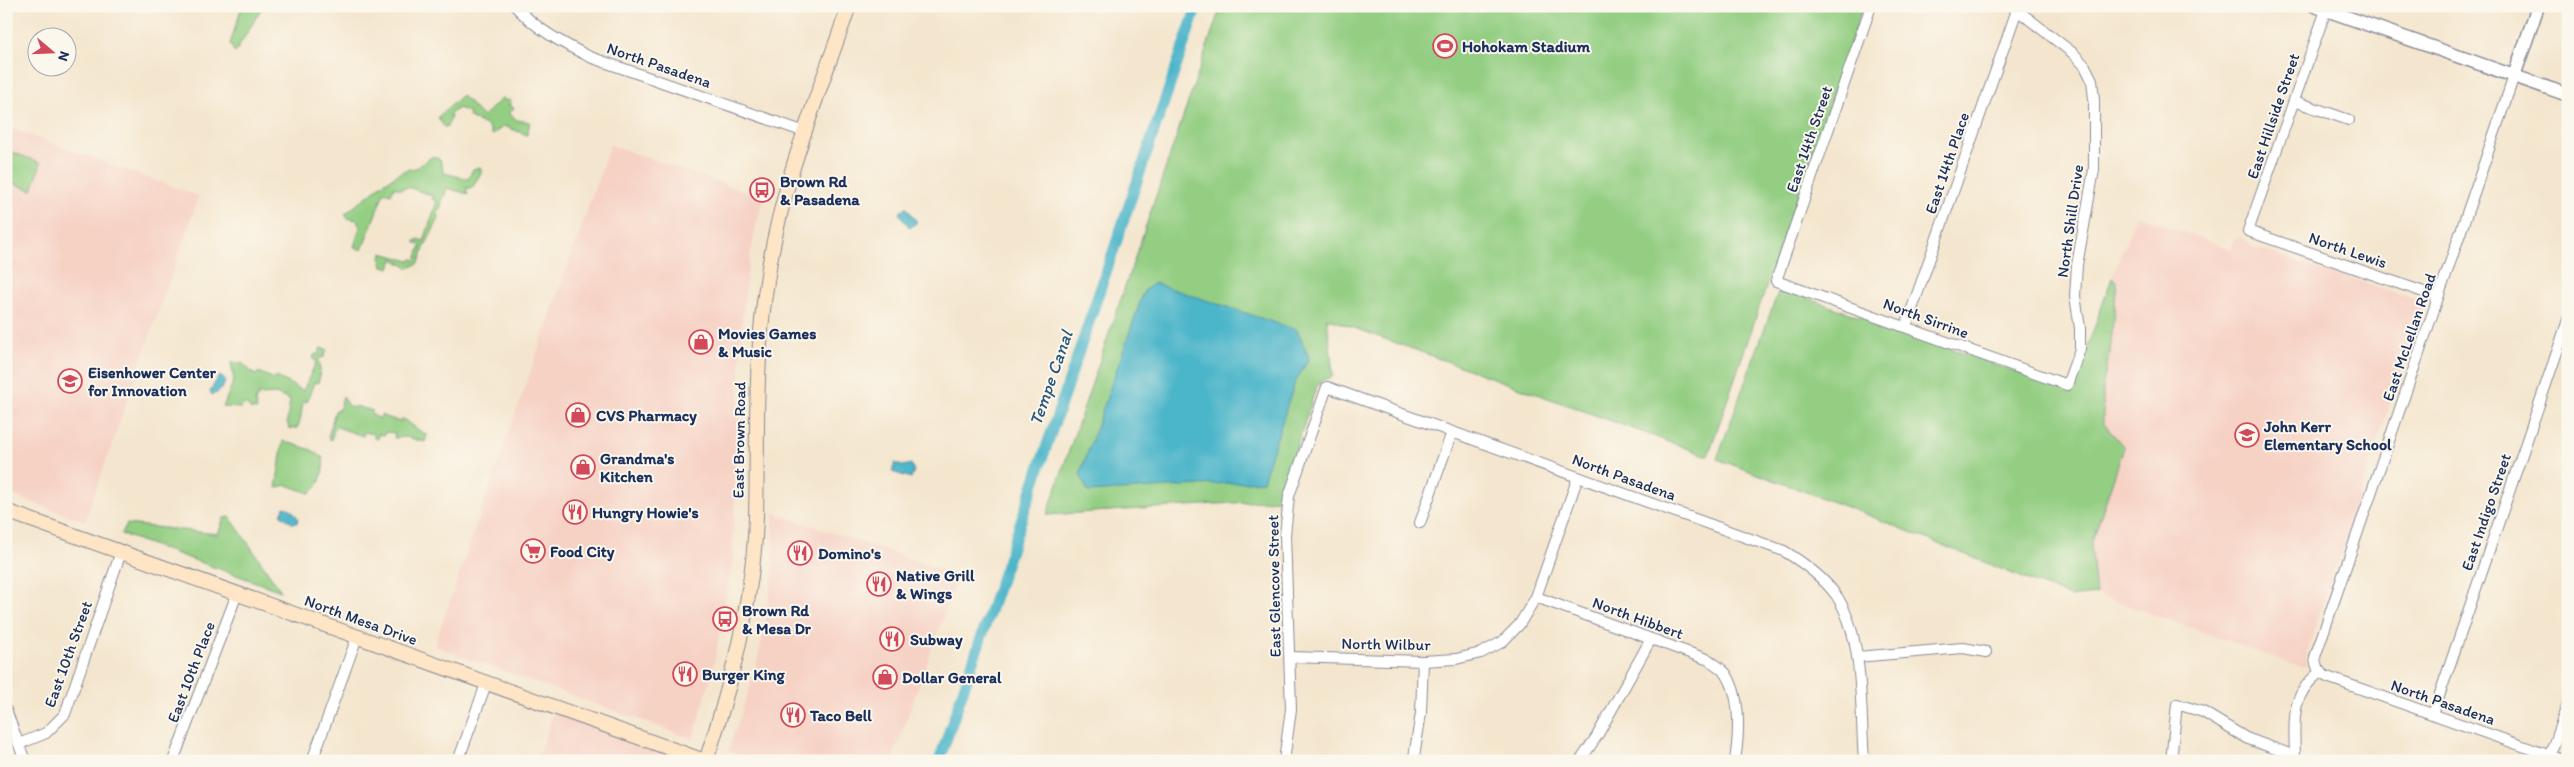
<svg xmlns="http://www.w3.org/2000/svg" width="2574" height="767" font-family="Itim,sans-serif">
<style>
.built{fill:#f6d2c4}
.green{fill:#93ce82;stroke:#577e70}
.water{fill:#4bb5c9;stroke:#337294}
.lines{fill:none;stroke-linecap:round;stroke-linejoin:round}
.canal{stroke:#4bb5c9;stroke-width:11}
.minor-casing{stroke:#888a96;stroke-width:12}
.tertiary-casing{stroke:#888a96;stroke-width:15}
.secondary-casing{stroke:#888a96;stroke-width:16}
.minor{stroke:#fff;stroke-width:10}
.tertiary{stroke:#fff;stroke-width:12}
.secondary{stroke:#fde5c5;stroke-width:14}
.labels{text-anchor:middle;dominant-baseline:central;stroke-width:4;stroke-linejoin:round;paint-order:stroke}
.poi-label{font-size:16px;font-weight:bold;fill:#1b2f5e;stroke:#fbf7ec;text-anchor:start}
.street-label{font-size:16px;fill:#1b2f5e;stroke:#fbf7ec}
.water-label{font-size:18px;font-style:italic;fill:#29577e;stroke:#fbf7ec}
</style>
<rect width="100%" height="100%" fill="#fbf7ec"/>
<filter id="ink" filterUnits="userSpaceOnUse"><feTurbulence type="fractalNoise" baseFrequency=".02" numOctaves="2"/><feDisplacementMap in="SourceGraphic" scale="10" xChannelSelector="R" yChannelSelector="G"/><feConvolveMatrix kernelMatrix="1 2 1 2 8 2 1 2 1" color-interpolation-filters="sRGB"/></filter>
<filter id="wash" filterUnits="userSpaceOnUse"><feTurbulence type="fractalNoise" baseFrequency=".0096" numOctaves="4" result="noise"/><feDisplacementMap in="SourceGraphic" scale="20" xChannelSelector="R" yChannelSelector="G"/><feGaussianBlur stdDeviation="1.12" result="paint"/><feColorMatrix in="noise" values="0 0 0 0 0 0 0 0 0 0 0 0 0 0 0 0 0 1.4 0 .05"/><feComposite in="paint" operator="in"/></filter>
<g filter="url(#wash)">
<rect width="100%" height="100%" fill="#f4e6ce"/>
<g class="built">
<polygon points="6,127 199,196 85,521 6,493"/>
<polygon points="610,145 764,198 756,226 747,274 742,323 732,565 713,670 693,739 434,646"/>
<polygon points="2136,215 2231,249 2234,239 2241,237 2254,248 2417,299 2423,306 2306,655 2306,666 2300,667 2096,594 2091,545 2124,447 2103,423 2103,383 2110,352 2117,281 2112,278"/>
<polygon points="774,513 958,575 892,761 757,761 728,751 754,675 765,624 773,570"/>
<polygon points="555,708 705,761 537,761"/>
</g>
<g class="green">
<polygon points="242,6 263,6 235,53 230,44"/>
<polygon points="1221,6 1863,6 1708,456 1327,318 1333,376 1323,380 1316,388 1279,500 1047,515"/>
<polygon points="462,95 483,117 503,97 505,101 510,100 511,104 508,105 514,108 509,114 517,120 530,122 527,135 504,126 492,135 489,127 468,116 469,112 458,108 449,115 451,116 447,127 444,127 438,117"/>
<polygon points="6,150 41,163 32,190 6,181"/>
<polygon points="433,156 440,160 444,173 468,179 473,169 480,167 482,171 472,188 466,188 468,194 447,188 438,214 439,218 424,248 419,263 409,268 393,259 390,268 383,266 381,258 382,253 410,261 412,259 416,260 421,245 414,242 418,239 424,241 437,201 432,199 433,196 408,187 400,189 394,187 391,194 384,192 362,250 354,247 360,227 357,220 347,218 345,214 385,182 405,170 416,168"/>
<polygon points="2112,278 2117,281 2110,352 2103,383 2103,423 2124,447 2091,545 2096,594 2070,597 1863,513 1717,459 1778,292 1787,291 2061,388 2075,382"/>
<path d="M321,348L327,350L324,357L318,359C320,369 321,373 318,383L314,382L307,402L304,401C300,409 303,418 297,428L289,429L287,421L290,400L276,394L259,395L255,400L257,410L250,409L247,405L244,404L241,408L223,407L234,380L231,362L243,364L255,375L259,372L274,379L277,377L303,391L316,362L313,359L315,354L318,355Z"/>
<path d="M343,396L347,405L354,408L355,406L373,411L371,414L380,419L381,415L400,422L402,419C412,423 416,430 427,435L425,442L406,437L394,438L395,433L385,432L384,435L378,434V439L374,438V434L364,432L363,436L337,427L334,430L331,440L328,438L335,411L340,408Z"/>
<path d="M283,441L312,450L323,458C325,469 320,489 309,493L287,485L276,488Z"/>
<polygon points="230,517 281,591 121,534 127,524 218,534 224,518"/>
</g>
<g class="water">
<polygon points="906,207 917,222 910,228 899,213"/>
<polygon points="1154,283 1297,330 1309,358 1294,385 1263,481 1088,492 1080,474 1144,291"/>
<path d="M219,376L225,379C225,387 219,393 212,395L210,392Z"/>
<polygon points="895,463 902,466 911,464 914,471 911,478 892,472"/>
<polygon points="284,507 291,509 298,518 297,523 292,523 281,515"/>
</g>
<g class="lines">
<polyline class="canal" points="939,761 1197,6"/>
</g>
</g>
<g filter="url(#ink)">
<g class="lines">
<g class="minor-casing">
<g id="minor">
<path d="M515,6C536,29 562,43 590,57L805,132"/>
<polyline points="1871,6 1776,281 2067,385 2080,349 2080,328 2075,296 2077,265 2094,170 2094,99 2092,80 2085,66 2074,54 2012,6"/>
<polyline points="2326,10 2248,231 2438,297"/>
<path d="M2514,76L2315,657C2316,667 2318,672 2327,677L2565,761"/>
<polyline points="2294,101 2349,120"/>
<polyline points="1906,326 2017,10"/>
<polyline points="1420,523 1452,432"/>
<path d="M1536,597L1709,660C1714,664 1723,669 1727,675C1741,698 1739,735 1735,761"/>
<polyline points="1290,657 1423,661 1456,659 1481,653 1502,642 1519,625 1536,597 1578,477"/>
<polyline points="1857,657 1963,648 1986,652"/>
<polyline points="6,710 25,761"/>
<polyline points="2433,714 2568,320"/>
<polyline points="19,744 46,733 65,714 121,552"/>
<polyline points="173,761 237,594"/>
<polyline points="312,761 357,637"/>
<polyline points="458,761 486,684"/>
<path d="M1284,761L1291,709L1285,535L1289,496L1327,387L1784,551C1804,563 1822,576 1836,595C1865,638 1860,711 1864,761"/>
<polyline points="1416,761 1414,757 1421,713 1423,661"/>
<polyline points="1580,761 1597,736 1651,639"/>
<polyline points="2171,761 2177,704 2203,712 2246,738 2295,756"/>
<path d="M2295,761C2295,725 2288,697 2319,673"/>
<polyline points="2548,761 2568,703"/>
</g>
</g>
<g class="tertiary-casing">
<g id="tertiary">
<polyline points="2315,6 2568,95"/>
<polyline points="2514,76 2538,6"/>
</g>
</g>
<g class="secondary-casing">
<g id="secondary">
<polyline points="6,511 705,761"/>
<path d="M706,761C727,698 744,635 752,568C758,524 756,477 757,432C757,382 759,331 767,281C780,186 818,96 849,6"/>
</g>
</g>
<use href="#minor" class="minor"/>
<use href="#tertiary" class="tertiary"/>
<use href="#secondary" class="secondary"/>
</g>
</g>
<defs>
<g id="stadium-ring" transform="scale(1.25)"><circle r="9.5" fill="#fbf7ec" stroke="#d1495b" stroke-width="1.5"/><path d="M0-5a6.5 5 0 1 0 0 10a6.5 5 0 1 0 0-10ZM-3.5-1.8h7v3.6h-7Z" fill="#d1495b"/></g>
<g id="bus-ring" transform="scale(1.25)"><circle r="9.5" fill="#fbf7ec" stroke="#d1495b" stroke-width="1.5"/><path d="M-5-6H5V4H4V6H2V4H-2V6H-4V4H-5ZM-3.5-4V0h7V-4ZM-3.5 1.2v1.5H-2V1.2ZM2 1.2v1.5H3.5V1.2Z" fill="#d1495b"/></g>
<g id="shop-ring" transform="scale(1.25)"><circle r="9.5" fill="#fbf7ec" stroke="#d1495b" stroke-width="1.5"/><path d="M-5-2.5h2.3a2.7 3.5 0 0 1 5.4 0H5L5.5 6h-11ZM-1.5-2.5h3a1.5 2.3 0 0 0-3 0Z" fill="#d1495b"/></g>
<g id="school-ring" transform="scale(1.25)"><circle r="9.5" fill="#fbf7ec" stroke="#d1495b" stroke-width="1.5"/><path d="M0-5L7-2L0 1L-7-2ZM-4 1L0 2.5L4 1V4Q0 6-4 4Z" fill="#d1495b"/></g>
<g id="restaurant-ring" transform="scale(1.25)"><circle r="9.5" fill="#fbf7ec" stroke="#d1495b" stroke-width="1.5"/><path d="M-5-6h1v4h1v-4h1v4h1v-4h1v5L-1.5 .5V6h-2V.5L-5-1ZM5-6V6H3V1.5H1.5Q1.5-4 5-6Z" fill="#d1495b"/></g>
<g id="supermarket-ring" transform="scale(1.25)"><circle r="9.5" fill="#fbf7ec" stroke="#d1495b" stroke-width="1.5"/><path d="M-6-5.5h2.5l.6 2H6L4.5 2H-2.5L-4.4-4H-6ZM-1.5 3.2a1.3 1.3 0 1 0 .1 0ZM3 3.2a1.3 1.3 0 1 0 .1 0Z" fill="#d1495b"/></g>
</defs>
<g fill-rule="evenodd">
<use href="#stadium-ring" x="1445" y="46"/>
<use href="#bus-ring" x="762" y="190"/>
<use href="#shop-ring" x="701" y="342"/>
<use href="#school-ring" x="70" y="381"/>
<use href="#shop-ring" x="578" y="415"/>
<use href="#school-ring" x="2247" y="435"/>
<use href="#shop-ring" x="583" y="467"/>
<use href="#restaurant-ring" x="575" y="512"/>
<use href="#supermarket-ring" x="533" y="551"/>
<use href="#restaurant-ring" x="800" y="553"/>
<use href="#restaurant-ring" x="879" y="584"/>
<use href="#bus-ring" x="725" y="619"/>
<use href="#restaurant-ring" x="892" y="639"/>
<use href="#restaurant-ring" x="685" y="674"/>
<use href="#shop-ring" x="885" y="677"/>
<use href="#restaurant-ring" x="793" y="715"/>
</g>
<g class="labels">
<g class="poi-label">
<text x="1462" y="46">Hohokam Stadium</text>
<text x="780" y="181">Brown Rd<tspan x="780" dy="18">&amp; Pasadena</tspan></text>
<text x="718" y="333">Movies Games<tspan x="718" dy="18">&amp; Music</tspan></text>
<text x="88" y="372">Eisenhower Center<tspan x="88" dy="18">for Innovation</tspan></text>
<text x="596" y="415">CVS Pharmacy</text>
<text x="2264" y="426">John Kerr<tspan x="2264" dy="18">Elementary School</tspan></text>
<text x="600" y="458">Grandma's<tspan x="600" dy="18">Kitchen</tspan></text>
<text x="592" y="512">Hungry Howie's</text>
<text x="550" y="551">Food City</text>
<text x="818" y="553">Domino's</text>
<text x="896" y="575">Native Grill<tspan x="896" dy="18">&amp; Wings</tspan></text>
<text x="742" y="610">Brown Rd<tspan x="742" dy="18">&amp; Mesa Dr</tspan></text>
<text x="910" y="639">Subway</text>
<text x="702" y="674">Burger King</text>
<text x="902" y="677">Dollar General</text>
<text x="810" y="715">Taco Bell</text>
</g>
<g class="street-label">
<text transform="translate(659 65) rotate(19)">North Pasadena</text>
<text transform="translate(2273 116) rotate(-71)">East Hillside Street</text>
<text transform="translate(1809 139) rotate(-71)">East 14th Street</text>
<text transform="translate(1947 163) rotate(-71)">East 14th Place</text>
<text transform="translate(2070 221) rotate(-82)">North Shill Drive</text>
<text transform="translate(2348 250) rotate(19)">North Lewis</text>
<text transform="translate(1926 318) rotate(20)">North Sirrine</text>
<text transform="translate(2409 337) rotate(-71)">East McLellan Road</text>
<text transform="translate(739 440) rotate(-89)">East Brown Road</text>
<text transform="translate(1624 477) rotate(20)">North Pasadena</text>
<text transform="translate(2486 512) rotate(-71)">East Indigo Street</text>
<text transform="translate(1274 586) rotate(-91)">East Glencove Street</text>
<text transform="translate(1638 618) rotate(20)">North Hibbert</text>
<text transform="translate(361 620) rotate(20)">North Mesa Drive</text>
<text transform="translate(1386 644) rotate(1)">North Wilbur</text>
<text transform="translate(68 654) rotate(-70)">East 10th Street</text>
<text transform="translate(191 672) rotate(-69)">East 10th Place</text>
<text transform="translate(2443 702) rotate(19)">North Pasadena</text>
</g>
<g class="water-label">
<text transform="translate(1051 378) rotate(-71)">Tempe Canal</text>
</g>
</g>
<rect width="2574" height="767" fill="none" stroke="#fbf7ec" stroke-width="25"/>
<g transform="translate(52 52) rotate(109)"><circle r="24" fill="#fbf7ec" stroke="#a1a7b3"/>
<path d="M0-4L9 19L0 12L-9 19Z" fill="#d1495b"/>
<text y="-8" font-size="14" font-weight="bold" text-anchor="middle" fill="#1b2f5e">N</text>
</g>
</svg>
